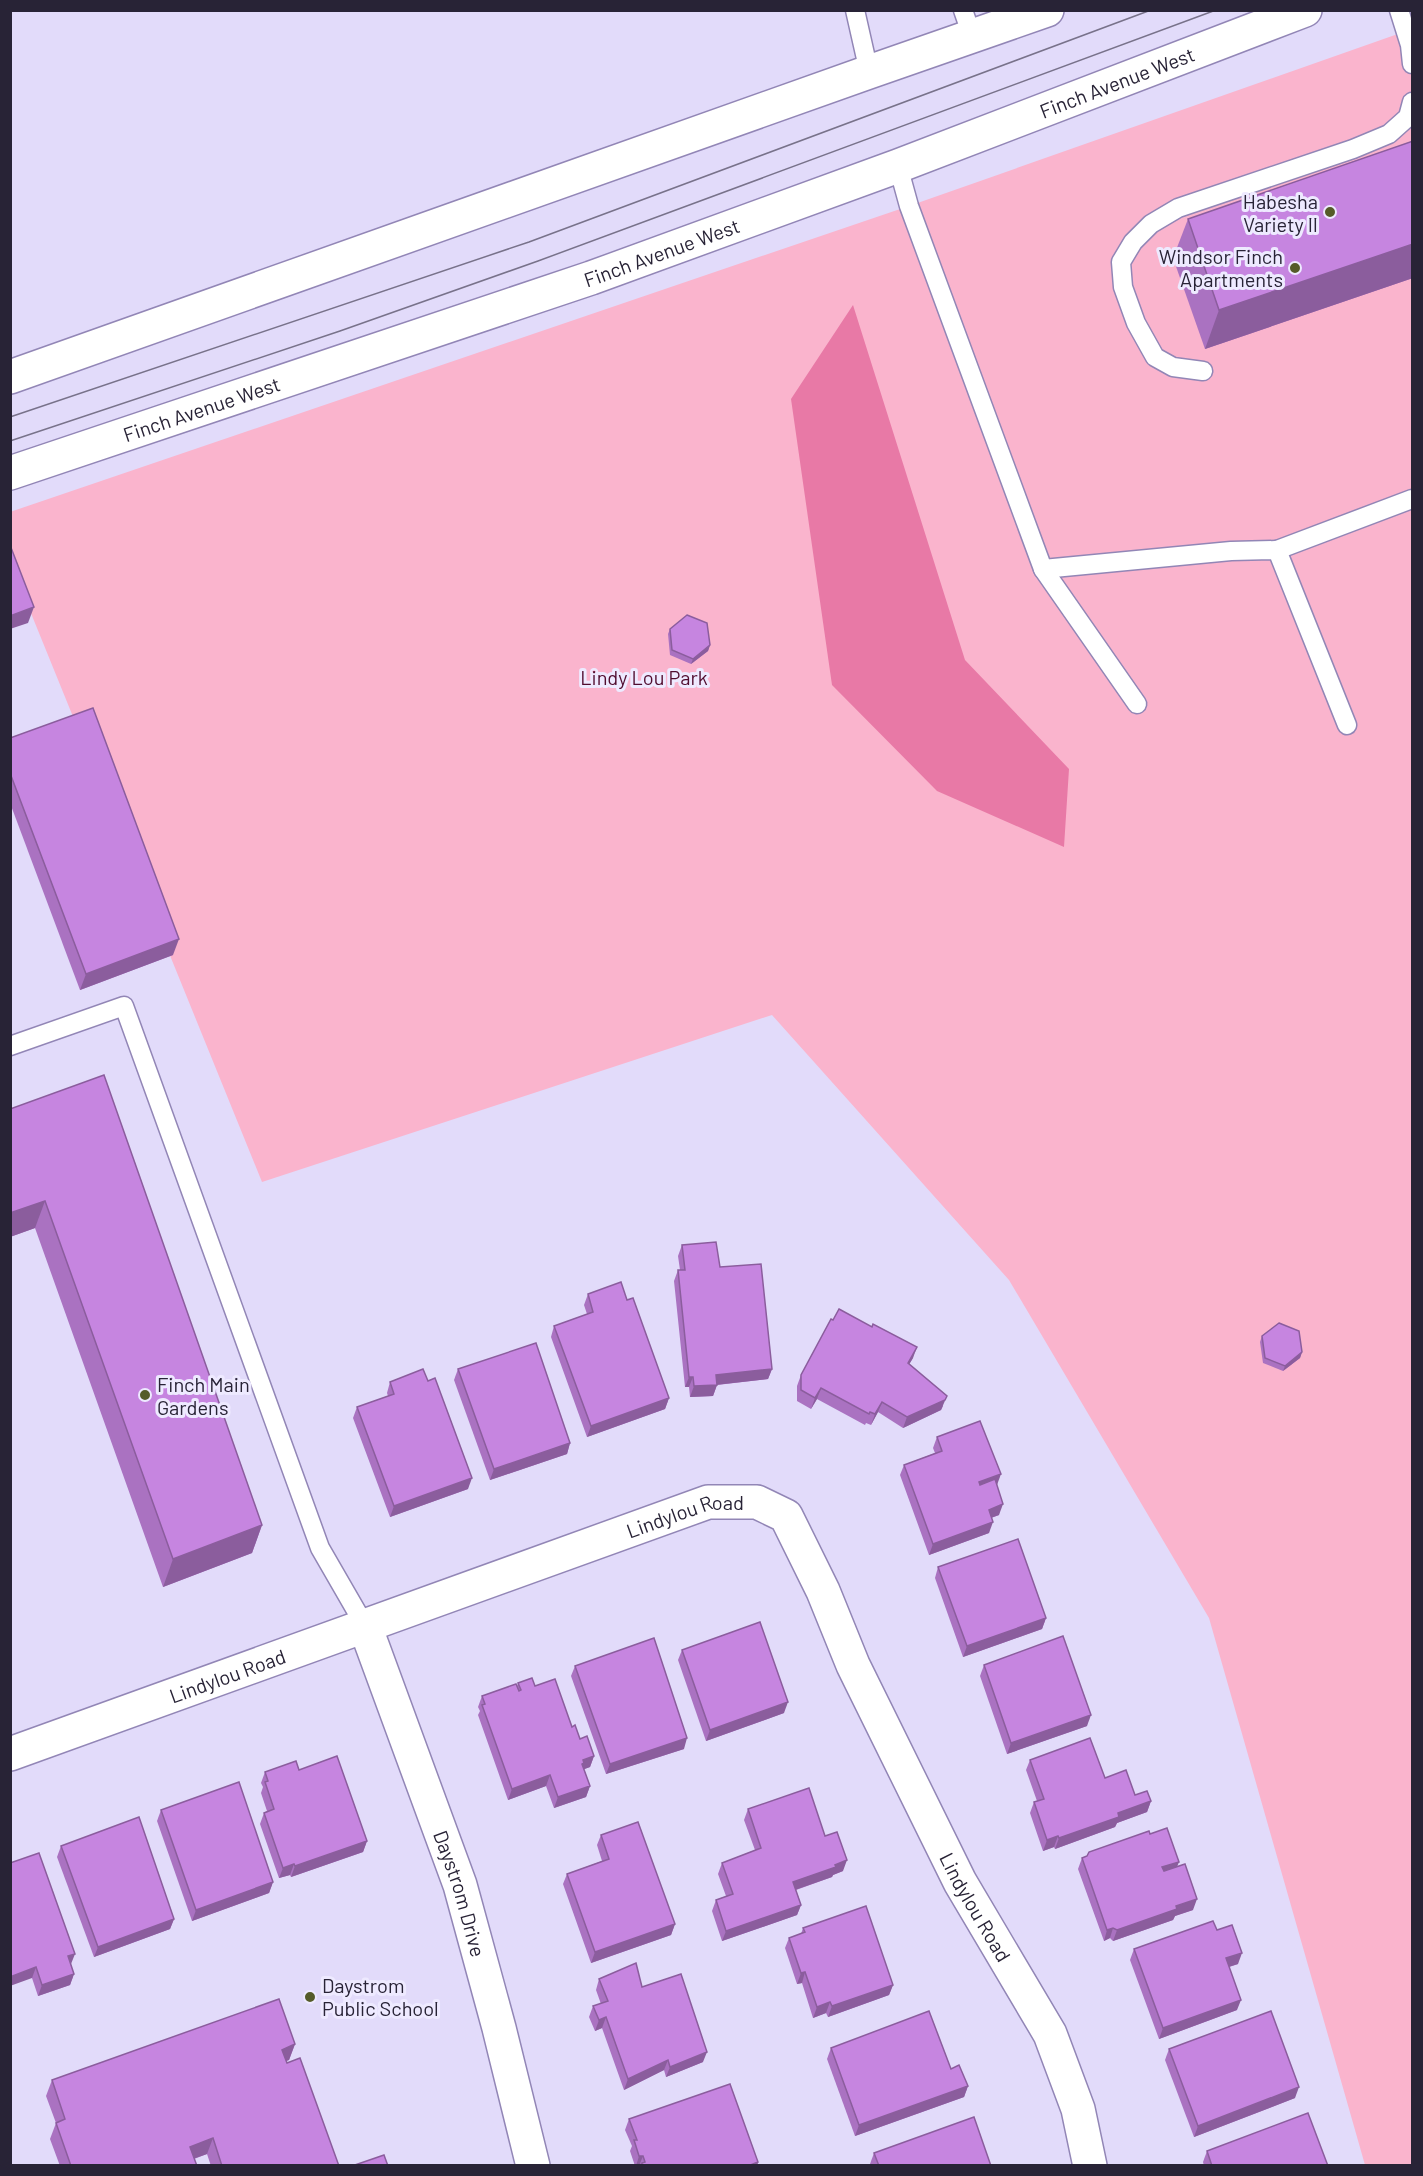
<svg xmlns="http://www.w3.org/2000/svg" width="1423" height="2176" font-family="Barlow,sans-serif">
<style>
.green{fill:#fab4cd}
.forest{fill:#e879a6}
.lines{fill:none;stroke-linecap:round;stroke-linejoin:round}
.lane-casing{stroke:#9286b6;stroke-width:21}
.street-casing{stroke:#9286b6;stroke-width:36}
.secondary-casing{stroke:#9286b6;stroke-width:36}
.lane{stroke:#fff;stroke-width:18}
.street{stroke:#fff;stroke-width:33}
.secondary{stroke:#fff;stroke-width:33}
.tram{stroke:#78728a;stroke-width:1.5}
.wall{fill:#aa72c1}
.shaded-wall{fill:#8b5d9d}
.building{fill:#c685e0;stroke:#8b5d9d;stroke-width:1.5}
.poi-dot{fill:#555b29;stroke:#eeeaff;stroke-width:2}
.labels{text-anchor:middle;dominant-baseline:central;stroke-width:6;stroke-linejoin:round;paint-order:stroke}
.street-label{font-size:20px;fill:#282336;stroke:#eeeaff}
.poi-label{font-size:20px;fill:#282336;stroke:#eeeaff;text-anchor:end}
.park-label{font-size:20px;fill:#510c2f;stroke:#eeeaff}
</style>
<rect width="100%" height="100%" fill="#e2dbfa"/>
<polygon class="green" points="1412,29 1412,2165 1365,2165 1209,1618 1009,1280 772,1015 262,1182 11,564 10,512 909,206"/>
<polygon class="forest" points="853,305 965,660 1069,769 1064,847 937,791 832,685 791,399"/>
<g class="lines">
<g class="lane-casing">
<g id="lane">
<polyline points="855,10 869,72"/>
<polyline points="963,10 972,36"/>
<polyline points="1399,10 1410,45 1412,64"/>
<polyline points="898,166 909,206 1043,569 1231,551 1277,550 1347,725"/>
<polyline points="1203,371 1173,367 1155,357 1136,323 1123,287 1121,262 1133,242 1151,224 1178,208 1353,149 1389,134 1408,117 1412,102"/>
<polyline points="1277,550 1412,499"/>
<polyline points="1043,569 1137,704"/>
<polyline points="10,1046 124,1006 320,1548 365,1626"/>
</g>
</g>
<g class="street-casing">
<g id="street">
<path id="s1" d="M365,1626L460,1885L499,2028L533,2166"/>
<path id="s2" d="M10,1754L708,1502H757L786,1516L823,1591L853,1665L960,1882L1050,2034L1078,2109L1090,2166"/>
</g>
</g>
<g class="secondary-casing">
<g id="secondary">
<polyline points="10,377 869,72 1047,10"/>
<path id="s3" d="M10,473L591,278L898,166L1305,10"/>
</g>
</g>
<use href="#lane" class="lane"/>
<use href="#street" class="street"/>
<use href="#secondary" class="secondary"/>
<g class="tram">
<polyline points="10,417 529,242 1151,10"/>
<polyline points="10,441 340,331 538,261 1216,10"/>
</g>
</g>
<g class="wall">
<polygon points="1413,141 1413,278 1205,349 1173,258 1188,219"/>
<polygon points="670,629 710,645 708,651 691,664 670,655 668,634"/>
<polygon points="10,738 173,955 80,990 10,803"/>
<polygon points="10,1109 262,1525 252,1553 163,1587 35,1228 10,1237"/>
<polygon points="682,1245 720,1267 772,1369 768,1379 717,1385 713,1396 690,1397 689,1387 685,1387 674,1281 678,1270 680,1270 678,1256"/>
<polygon points="588,1294 627,1300 669,1398 665,1409 587,1437 551,1337 554,1326 587,1314 584,1305"/>
<polygon points="1262,1336 1302,1352 1300,1358 1283,1371 1263,1363 1260,1342"/>
<polygon points="913,1358 909,1364 943,1406 941,1410 903,1428 878,1412 871,1425 866,1423 865,1425 817,1399 811,1409 797,1401 797,1386 801,1375"/>
<polygon points="458,1369 570,1443 567,1454 490,1480 454,1380"/>
<polygon points="390,1382 468,1489 390,1517 353,1418 357,1407 388,1396 387,1393"/>
<polygon points="937,1437 997,1485 996,1485 999,1515 991,1518 989,1533 929,1555 900,1475 904,1465 935,1453 933,1448"/>
<polygon points="938,1567 1046,1618 1042,1629 963,1657 935,1578"/>
<polygon points="682,1650 784,1713 706,1741 678,1660"/>
<polygon points="984,1665 1087,1726 1007,1754 980,1676"/>
<polygon points="575,1666 684,1749 606,1774 571,1676"/>
<polygon points="518,1683 535,1686 572,1727 594,1756 590,1767 584,1769 590,1786 586,1797 554,1808 546,1786 508,1800 478,1715 480,1711 478,1707 482,1696 517,1686"/>
<polygon points="1030,1760 1105,1778 1135,1795 1151,1801 1147,1812 1117,1823 1115,1827 1055,1849 1054,1847 1043,1851 1030,1813 1034,1802 1037,1801 1026,1770"/>
<polygon points="299,1770 367,1841 363,1852 291,1877 290,1875 279,1878 260,1824 264,1813 267,1811 261,1793 263,1787 261,1783 265,1772"/>
<polygon points="748,1809 825,1836 843,1871 833,1875 832,1877 796,1890 801,1905 797,1915 722,1941 712,1911 716,1900 726,1896 718,1874 722,1863 755,1850 744,1820"/>
<polygon points="161,1810 273,1882 269,1893 192,1921 157,1821"/>
<polygon points="1150,1834 1177,1867 1193,1910 1175,1916 1173,1920 1113,1941 1110,1938 1104,1941 1078,1869 1082,1858"/>
<polygon points="601,1835 675,1924 671,1935 591,1963 563,1884 567,1874 602,1861 597,1845"/>
<polygon points="61,1846 174,1919 170,1929 94,1957 57,1857"/>
<polygon points="10,1863 71,1965 74,1974 70,1985 38,1996 32,1978"/>
<polygon points="803,1928 893,1985 889,1995 828,2017 826,2013 813,2018 802,1983 797,1984 785,1948 789,1938 801,1934"/>
<polygon points="1217,1930 1238,1964 1229,1967 1237,2010 1159,2039 1130,1960 1134,1949"/>
<polygon points="599,1979 642,1987 703,2062 666,2077 664,2070 624,2090 602,2028 595,2031 589,2017 593,2006 601,2004 596,1990"/>
<polygon points="295,2044 289,2060 286,2061 339,2166 211,2166 207,2154 194,2159 197,2166 60,2166 50,2139 56,2123 46,2096 52,2080"/>
<polygon points="831,2048 951,2069 968,2086 964,2097 855,2136 827,2059"/>
<polygon points="1169,2049 1295,2098 1194,2137 1165,2060"/>
<polygon points="629,2119 758,2162 757,2166 635,2166 630,2151 632,2146 625,2130"/>
<polygon points="1207,2151 1328,2166 1204,2166 1203,2162"/>
<polygon points="874,2153 991,2166 871,2166 870,2164"/>
</g>
<g class="shaded-wall">
<polygon points="1413,244 1413,278 1205,349 1219,310"/>
<polygon points="34,607 28,623 10,629 10,616"/>
<polygon points="710,645 708,651 691,664 693,659"/>
<polygon points="179,939 173,955 80,990 86,974"/>
<polygon points="45,1201 35,1228 10,1237 10,1213"/>
<polygon points="917,1347 913,1358 904,1373 908,1363"/>
<polygon points="1302,1352 1300,1358 1283,1371 1285,1366"/>
<polygon points="772,1369 768,1379 715,1385 717,1385 713,1396 690,1397 694,1386 716,1375"/>
<polygon points="689,1377 693,1377 689,1387 685,1387"/>
<polygon points="821,1388 817,1399 811,1409 815,1398"/>
<polygon points="947,1396 941,1410 903,1428 907,1417"/>
<polygon points="669,1398 665,1409 587,1437 591,1426"/>
<polygon points="882,1402 878,1412 871,1425 875,1414"/>
<polygon points="570,1443 567,1454 490,1480 494,1469"/>
<polygon points="1001,1474 997,1485 975,1493 979,1482"/>
<polygon points="472,1478 468,1489 390,1517 394,1506"/>
<polygon points="1003,1504 999,1515 985,1520 989,1510"/>
<polygon points="993,1522 989,1533 929,1555 933,1544"/>
<polygon points="262,1525 252,1553 163,1587 173,1559"/>
<polygon points="1046,1618 1042,1629 963,1657 967,1646"/>
<polygon points="788,1702 784,1713 706,1741 710,1730"/>
<polygon points="1091,1715 1087,1726 1007,1754 1011,1743"/>
<polygon points="687,1738 684,1749 606,1774 610,1764"/>
<polygon points="594,1756 590,1767 582,1770 578,1774 583,1760"/>
<polygon points="550,1775 546,1786 508,1800 512,1789"/>
<polygon points="590,1786 586,1797 554,1808 558,1797"/>
<polygon points="1151,1801 1147,1812 1117,1823 1115,1827 1055,1849 1059,1838 1118,1813"/>
<polygon points="1058,1836 1054,1847 1043,1851 1047,1840"/>
<polygon points="367,1841 363,1852 291,1877 295,1866"/>
<polygon points="847,1860 843,1871 833,1875 832,1877 789,1892 793,1882"/>
<polygon points="1179,1862 1175,1872 1158,1878 1162,1867"/>
<polygon points="294,1864 290,1875 279,1878 283,1868"/>
<polygon points="273,1882 269,1893 192,1921 196,1910"/>
<polygon points="1197,1899 1193,1910 1175,1916 1173,1920 1113,1941 1117,1930 1176,1906"/>
<polygon points="801,1905 797,1915 722,1941 726,1931"/>
<polygon points="174,1919 170,1929 94,1957 98,1947"/>
<polygon points="675,1924 671,1935 591,1963 595,1952"/>
<polygon points="1113,1928 1110,1938 1104,1941 1107,1930"/>
<polygon points="1242,1953 1238,1964 1222,1969 1226,1958"/>
<polygon points="75,1954 71,1964 68,1956"/>
<polygon points="36,1967 32,1978 10,1986 10,1977"/>
<polygon points="805,1972 802,1983 797,1984 801,1973"/>
<polygon points="74,1974 70,1985 38,1996 42,1985"/>
<polygon points="893,1985 889,1995 828,2017 832,2006"/>
<polygon points="1241,2000 1237,2010 1159,2039 1163,2028"/>
<polygon points="830,2002 826,2013 813,2018 817,2007"/>
<polygon points="606,2017 602,2028 595,2031 599,2020"/>
<polygon points="295,2044 289,2060 276,2065 282,2050"/>
<polygon points="707,2052 703,2062 666,2077 670,2067"/>
<polygon points="668,2060 664,2070 624,2090 628,2079"/>
<polygon points="968,2086 964,2097 855,2136 859,2125"/>
<polygon points="1299,2087 1295,2098 1194,2137 1198,2126"/>
<polygon points="213,2138 207,2154 184,2162 190,2147"/>
<polygon points="639,2156 643,2156 639,2166 636,2166"/>
<polygon points="758,2162 757,2166 748,2166"/>
</g>
<g class="building">
<polygon points="1413,141 1413,244 1219,310 1188,219"/>
<polygon points="10,545 34,607 10,616"/>
<polygon points="687,615 707,623 710,645 693,659 672,650 670,629"/>
<polygon points="93,708 179,939 86,974 10,773 10,738"/>
<polygon points="104,1075 262,1525 173,1559 45,1201 10,1213 10,1109"/>
<polygon points="716,1242 720,1267 761,1264 772,1369 716,1375 717,1385 694,1386 693,1377 689,1377 678,1270 685,1270 682,1245"/>
<polygon points="621,1282 627,1300 633,1298 669,1398 591,1426 554,1326 593,1312 588,1294"/>
<polygon points="839,1309 872,1327 873,1324 917,1347 908,1363 947,1396 945,1400 907,1417 882,1402 875,1414 870,1412 869,1414 821,1388 815,1398 801,1390 801,1375 831,1319 833,1320"/>
<polygon points="1279,1323 1299,1331 1302,1352 1285,1366 1265,1358 1262,1336"/>
<polygon points="536,1343 570,1443 494,1469 458,1369"/>
<polygon points="423,1369 428,1381 435,1378 472,1478 394,1506 357,1407 394,1394 390,1382"/>
<polygon points="980,1421 1001,1474 979,1482 980,1485 995,1479 1003,1504 989,1510 993,1522 933,1544 904,1465 942,1451 937,1437"/>
<polygon points="1018,1539 1046,1618 967,1646 938,1567"/>
<polygon points="760,1622 788,1702 710,1730 682,1650"/>
<polygon points="1063,1636 1091,1715 1011,1743 984,1665"/>
<polygon points="654,1638 687,1738 610,1764 575,1666"/>
<polygon points="532,1678 535,1686 555,1679 572,1727 575,1725 580,1739 587,1736 594,1756 583,1760 584,1763 582,1764 590,1786 558,1797 550,1775 512,1789 482,1705 485,1704 482,1696 516,1684 519,1691 521,1690 518,1683"/>
<polygon points="1090,1738 1105,1778 1126,1770 1135,1795 1147,1791 1151,1801 1118,1813 1119,1817 1059,1838 1058,1836 1047,1840 1034,1802 1044,1799 1030,1760"/>
<polygon points="337,1756 367,1841 295,1866 294,1864 283,1868 264,1813 274,1809 265,1782 268,1781 265,1772 296,1761 299,1770"/>
<polygon points="239,1782 273,1882 196,1910 161,1810"/>
<polygon points="809,1788 825,1836 837,1832 847,1860 835,1865 836,1867 793,1882 801,1905 726,1931 716,1900 733,1894 722,1863 761,1848 748,1809"/>
<polygon points="139,1817 174,1919 98,1947 61,1846"/>
<polygon points="638,1822 675,1924 595,1952 567,1874 609,1859 601,1835"/>
<polygon points="1167,1828 1179,1862 1162,1867 1164,1871 1185,1864 1197,1899 1176,1906 1177,1909 1117,1930 1113,1928 1107,1930 1082,1858 1087,1856 1089,1852 1149,1831 1150,1834"/>
<polygon points="39,1853 75,1954 68,1956 74,1974 42,1985 36,1967 10,1977 10,1863"/>
<polygon points="866,1906 893,1985 832,2006 830,2002 817,2007 805,1972 801,1973 789,1938 805,1932 803,1928"/>
<polygon points="1213,1921 1217,1930 1232,1925 1242,1953 1226,1958 1241,2000 1163,2028 1134,1949"/>
<polygon points="636,1963 642,1987 681,1974 707,2052 670,2067 668,2060 628,2079 606,2017 599,2020 593,2006 608,2001 599,1979"/>
<polygon points="279,1999 295,2044 282,2050 287,2063 300,2058 339,2166 222,2166 213,2138 190,2147 197,2166 71,2166 56,2123 65,2119 52,2080"/>
<polygon points="929,2011 951,2069 959,2065 968,2086 859,2125 831,2048"/>
<polygon points="1271,2011 1299,2087 1198,2126 1169,2049"/>
<polygon points="730,2084 758,2162 748,2166 642,2166 642,2163 645,2162 643,2156 639,2156 634,2140 637,2140 629,2119"/>
<polygon points="1308,2113 1328,2166 1212,2166 1207,2151"/>
<polygon points="974,2117 991,2166 879,2166 874,2153"/>
<polygon points="384,2155 388,2166 352,2166"/>
</g>
<g class="poi-dot">
<circle cx="1330" cy="212" r="6"/>
<circle cx="1295" cy="268" r="6"/>
<circle cx="145" cy="1395" r="6"/>
<circle cx="310" cy="1997" r="6"/>
</g>
<g class="labels">
<g class="street-label">
<text stroke="none"><textPath href="#s3" startOffset="1174">Finch Avenue West</textPath></text>
<text stroke="none"><textPath href="#s3" startOffset="688">Finch Avenue West</textPath></text>
<text stroke="none"><textPath href="#s3" startOffset="202">Finch Avenue West</textPath></text>
<text stroke="none"><textPath href="#s2" startOffset="717">Lindylou Road</textPath></text>
<text stroke="none"><textPath href="#s2" startOffset="231">Lindylou Road</textPath></text>
<text stroke="none"><textPath href="#s1" startOffset="284">Daystrom Drive</textPath></text>
<text stroke="none"><textPath href="#s2" startOffset="1258">Lindylou Road</textPath></text>
</g>
<g class="poi-label">
<text x="1318" y="201">Habesha<tspan x="1318" dy="23">Variety II</tspan></text>
<text x="1283" y="256">Windsor Finch<tspan x="1283" dy="23">Apartments</tspan></text>
<text x="157" y="1384" text-anchor="start">Finch Main<tspan x="157" dy="23">Gardens</tspan></text>
<text x="322" y="1985" text-anchor="start">Daystrom<tspan x="322" dy="23">Public School</tspan></text>
</g>
<g class="park-label">
<text x="644" y="677">Lindy Lou Park</text>
</g>
</g>
<rect width="1423" height="2176" fill="none" stroke="#282336" stroke-width="24"/>
</svg>
